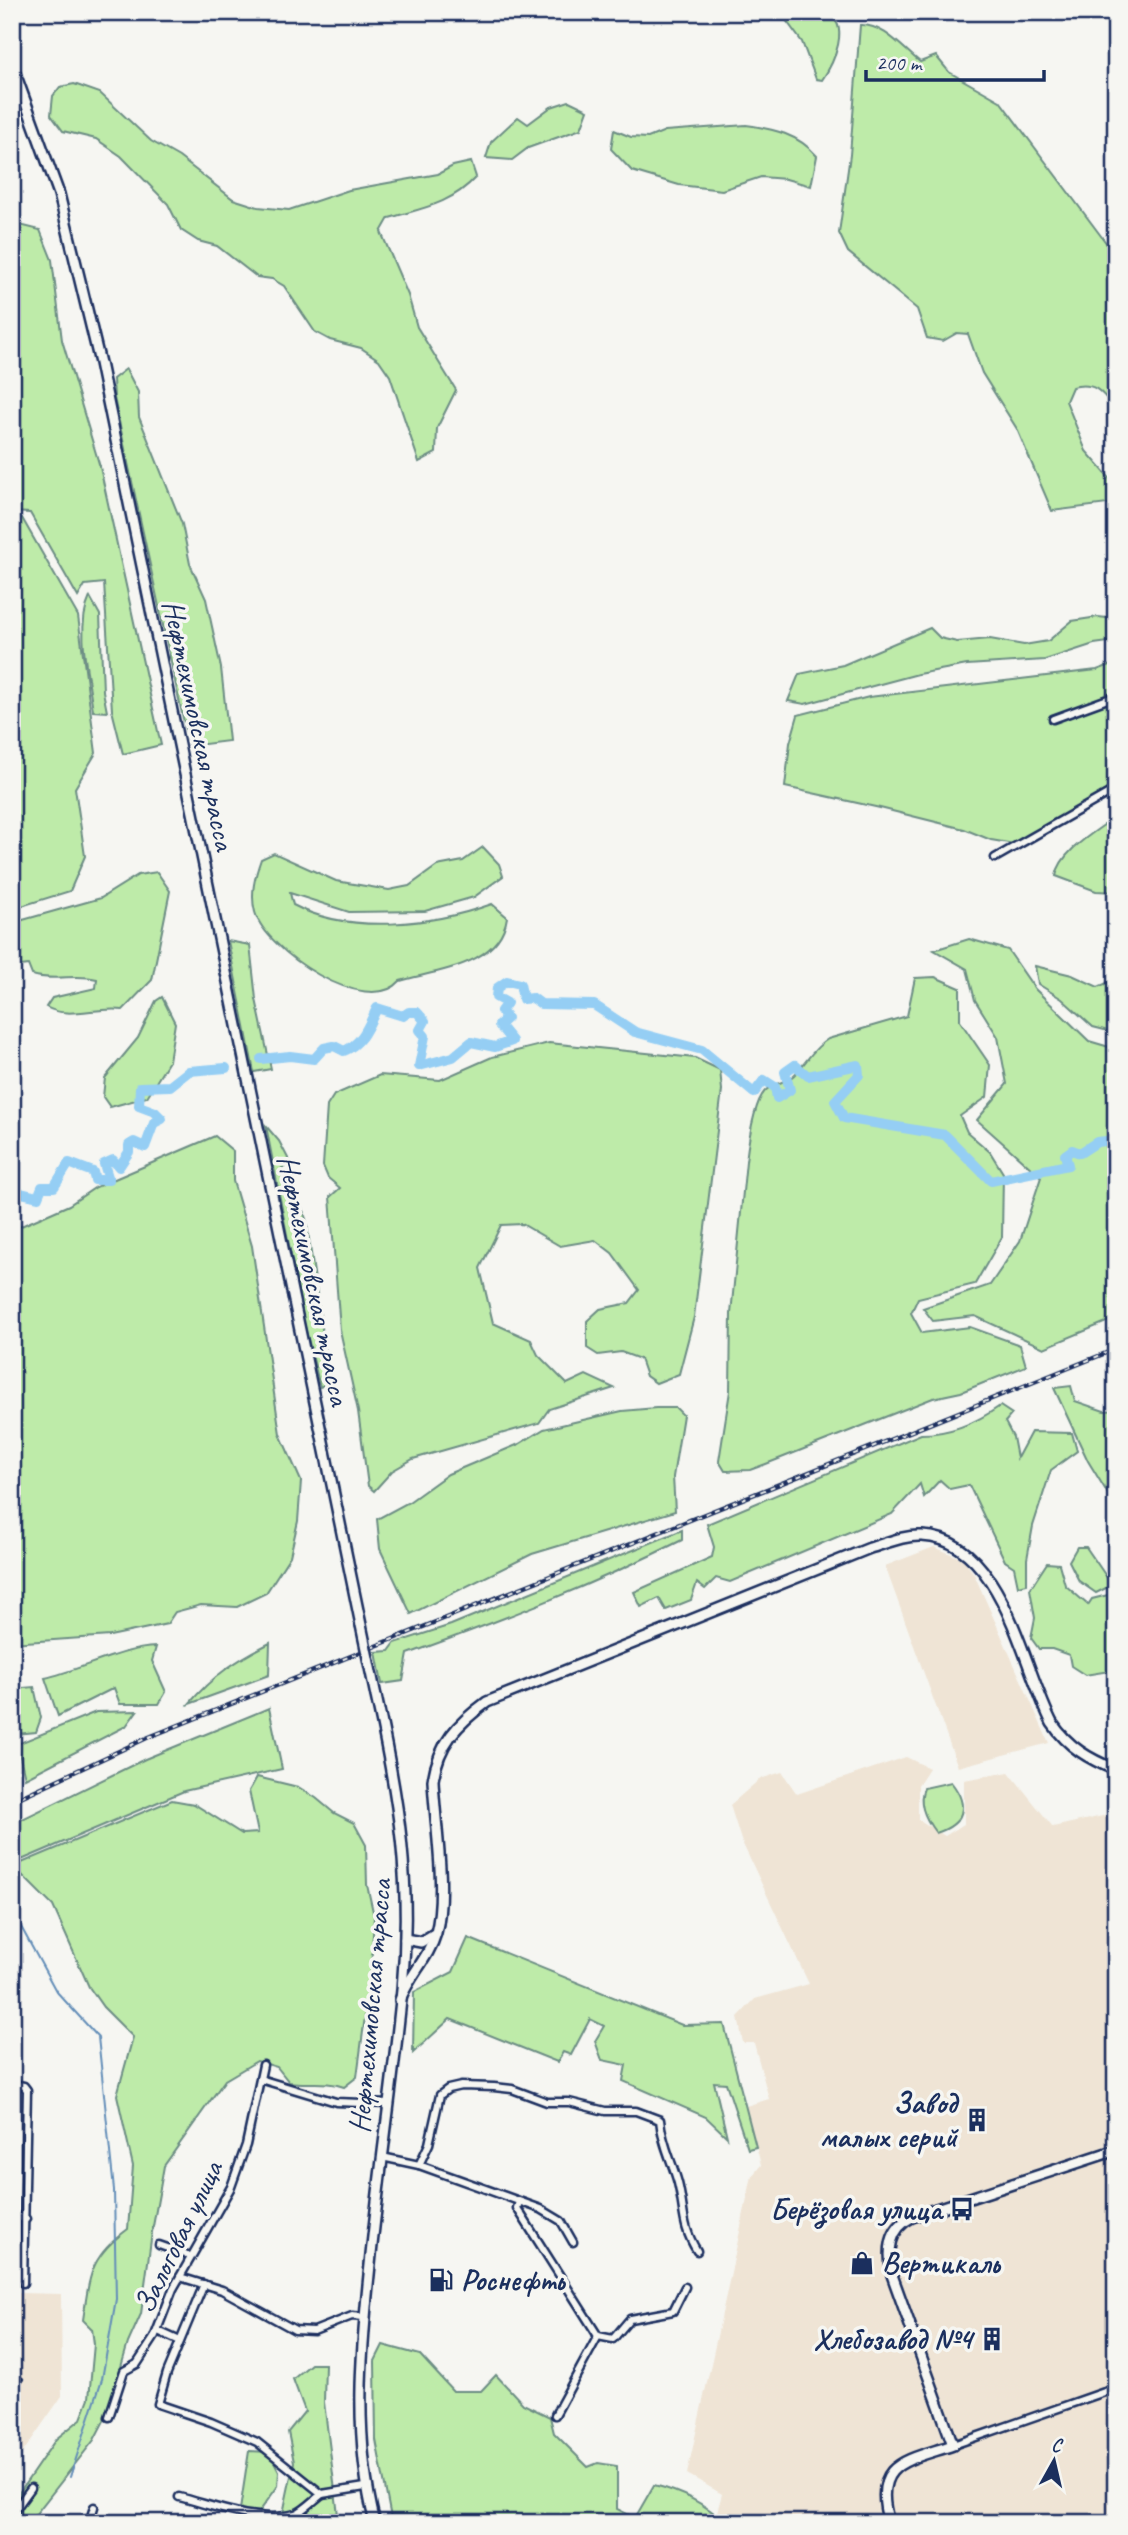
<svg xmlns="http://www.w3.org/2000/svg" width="1128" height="2535" font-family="Caveat,sans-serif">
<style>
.built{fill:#efe4d5}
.green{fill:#beeba9;stroke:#6c8d84;stroke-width:2}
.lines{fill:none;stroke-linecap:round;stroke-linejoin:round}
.stream{stroke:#648eb8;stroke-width:2}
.river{stroke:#95cef4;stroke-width:10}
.street-casing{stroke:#1b2f5e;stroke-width:11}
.secondary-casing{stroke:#1b2f5e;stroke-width:14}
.street{stroke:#f6f6f2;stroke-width:6}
.secondary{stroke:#f6f6f2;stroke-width:9}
.rail-casing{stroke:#1b2f5e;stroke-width:4.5}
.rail{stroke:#f6f6f2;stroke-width:2;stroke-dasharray:5;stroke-linecap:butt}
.secondary-bridge-casing{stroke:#1b2f5e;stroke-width:14;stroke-linecap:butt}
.secondary-bridge{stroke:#f6f6f2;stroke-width:9}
.labels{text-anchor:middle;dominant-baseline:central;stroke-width:7;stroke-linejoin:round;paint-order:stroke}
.street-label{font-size:30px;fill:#1b2f5e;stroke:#f6f6f2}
.poi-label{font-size:30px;font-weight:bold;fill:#1b2f5e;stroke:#f6f6f2;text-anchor:end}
</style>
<rect width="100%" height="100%" fill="#f6f6f2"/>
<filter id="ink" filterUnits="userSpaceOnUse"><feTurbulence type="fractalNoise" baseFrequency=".0143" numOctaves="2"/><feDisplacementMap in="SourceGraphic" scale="14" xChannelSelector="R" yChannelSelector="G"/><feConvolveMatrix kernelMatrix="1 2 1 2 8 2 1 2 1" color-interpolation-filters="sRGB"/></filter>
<g filter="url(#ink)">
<g class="built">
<polygon points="934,1547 963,1559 974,1574 1049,1743 958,1767 885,1566"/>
<polygon points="906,1757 929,1768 918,1785 918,1819 945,1836 964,1824 964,1780 1009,1772 1053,1827 1116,1813 1116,2523 751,2523 717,2512 722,2494 687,2474 752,2176 761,2165 746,2106 769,2099 754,2043 743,2043 738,2017 755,1999 809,1984 741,1840 730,1805 760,1779 782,1772 797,1794"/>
<polygon points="12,2220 23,2221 19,2293 61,2294 62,2396 12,2468"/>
</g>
<g class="green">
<path d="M780,12C793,12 813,8 825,13C853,23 833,64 822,80L816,79L802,42Z"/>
<path d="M860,25C884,24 902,48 920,62L936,56L949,72L1000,101L1116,256V410C1102,392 1095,381 1072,387L1066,401L1086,451L1113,482L1116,503L1052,511L1017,429L982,373L968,334L957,333L943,341L927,338L917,309L848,252L839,233L850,155Z"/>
<path d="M74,84L100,93L151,141L179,157L233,199L258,207L289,210L349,190L438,174L453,166L471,162L476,177C451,204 423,208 389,218L381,232L408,295L417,327L456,390L437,428L436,453L419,462L390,376L379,360L361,348L330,340L315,332L284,286L272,279L257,277L217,246L198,241L181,230L168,204L121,156L96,139L63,131L51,115L53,96L60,87Z"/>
<polygon points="569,101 588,110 581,129 528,148 512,160 486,158 491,142 518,117 528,124 551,107"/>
<path d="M746,125C774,129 798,134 817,156L811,186L786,179L761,177L722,190L679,185L632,171L611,149L614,130L631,137L648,138L665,131Z"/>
<polygon points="12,223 40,230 52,260 62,340 100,467 161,745 123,754 112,710 104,583 85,585 78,597 30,513 12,512"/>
<polygon points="126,369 138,392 139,417 182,524 190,564 206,599 221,668 229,741 189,746 114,398 113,379"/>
<polygon points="12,518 22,518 78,616 96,753 75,788 85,856 70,891 12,909"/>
<path d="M90,597L100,615L103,691L107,712L93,711C89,677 75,628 90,597Z"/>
<polygon points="1098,617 1116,619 1116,641 1094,644 1045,660 967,665 918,674 805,704 788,701 799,674 843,665 930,628 940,638 957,642 990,639 1024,645 1048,641 1072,621"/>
<polygon points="1116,663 1116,794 1020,845 991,840 964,829 880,808 785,787 790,743 798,715 869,697 1097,670"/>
<path d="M1116,816V892L1096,891L1056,876C1061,850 1096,832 1116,816Z"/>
<path d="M483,847L499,864L503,876L474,897L425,911L349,912L290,893L293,905C350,935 433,925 492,904L507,917C500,965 439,970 400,981C367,1019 265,950 255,912C250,894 255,876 261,859L274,853L336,881L389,890L409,886L437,866L463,861Z"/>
<path d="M157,872L170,891L152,980L123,1010C97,1006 68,1020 46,1007L52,998L96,988L97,979C75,973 56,982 32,975L28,965L12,967V923L101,898L138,875Z"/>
<polygon points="969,939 1008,950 1035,989 1089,1041 1116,1049 1116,1318 1044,1348 975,1316 933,1321 923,1308 990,1285 1020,1241 1041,1177 977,1120 1007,1084 998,1037 975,1000 967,969 934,950"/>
<polygon points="228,941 250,945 256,999 271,1069 254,1072"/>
<polygon points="1035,966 1072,975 1098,987 1116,979 1116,1033 1093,1027 1062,999 1038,984"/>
<path d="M935,977L960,988V1021L990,1065L987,1097L960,1116L967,1132L990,1152L1003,1173L1002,1237L975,1284L918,1298L911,1313L922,1333L970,1327L1020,1345L1026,1366L961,1392L933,1398L766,1464L750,1470L725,1471L719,1461L730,1391L731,1314L746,1161C748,1145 754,1103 765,1091C773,1083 786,1083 794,1075C806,1063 813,1048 828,1039L907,1016L915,978Z"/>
<polygon points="162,997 175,1023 169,1061 147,1097 110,1107 103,1097 105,1078 138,1038 156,1001"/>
<polygon points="549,1043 695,1058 720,1070 722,1090 694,1317 679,1374 656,1383 646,1376 640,1359 621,1352 598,1355 587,1348 587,1321 600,1309 629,1303 639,1290 612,1253 595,1240 560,1246 522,1224 501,1225 480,1268 493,1323 531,1340 538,1355 567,1384 586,1375 614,1388 549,1409 539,1423 413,1459 392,1471 374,1491 368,1486 358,1411 340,1330 330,1197 340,1188 328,1178 323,1166 327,1106 334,1095 380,1075 440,1080 492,1057"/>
<polygon points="266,1126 279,1141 291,1164 282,1168 286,1187 295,1188 306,1219 330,1382 320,1387 304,1323"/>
<polygon points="215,1136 233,1151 233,1181 252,1246 280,1434 301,1481 298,1521 290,1556 266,1593 237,1607 201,1605 175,1612 167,1624 110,1636 12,1643 12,1230 69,1205 96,1187"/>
<polygon points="1071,1386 1075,1401 1104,1411 1116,1410 1116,1507 1088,1461 1054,1388"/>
<path d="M1000,1406L1012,1414L1005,1422L1013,1437L1017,1458L1031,1432L1072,1433L1077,1451L1051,1470L1033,1526L1027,1559V1584L1018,1586L1014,1567L1005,1561L969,1485L950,1489L940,1480L924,1497L920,1484L892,1514L730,1582L716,1578L705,1589L697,1583L691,1600L666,1610L659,1598L641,1607L634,1592L712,1557L714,1547L707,1524L921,1434C950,1434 976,1423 1000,1406Z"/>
<polygon points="656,1408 676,1408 683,1415 673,1477 675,1511 532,1554 411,1614 380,1549 377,1519 409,1502 448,1474 519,1444 544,1429 622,1411"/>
<path d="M682,1530V1540C593,1585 502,1620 408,1654L403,1681L382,1684L376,1652L389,1651L395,1643L451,1625Z"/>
<polygon points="1077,1547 1086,1547 1112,1585 1096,1593 1079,1581 1069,1561"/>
<polygon points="1047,1563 1059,1564 1065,1585 1088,1605 1092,1599 1116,1593 1116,1670 1085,1675 1071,1666 1069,1655 1052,1649 1039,1649 1031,1638 1035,1618 1030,1589"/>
<path d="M270,1643L269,1675L189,1704C212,1676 238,1659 270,1643Z"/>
<path d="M156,1647L152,1661L166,1692L159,1704H120L114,1688L58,1716L45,1678C81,1670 121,1648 156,1647Z"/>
<polygon points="34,1687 41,1718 36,1732 16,1734 12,1725 12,1689"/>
<polygon points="269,1708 282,1769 184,1791 19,1861 12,1851 12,1824 145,1759"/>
<polygon points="137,1711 126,1726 25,1778 17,1744 96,1712"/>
<path d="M257,1777L298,1787L316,1798L334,1813L354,1823L366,1845L367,1885L374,1916L371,1971L357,2077L344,2087C326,2080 308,2085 289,2082L277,2067L257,2061L225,2080L164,2166L152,2232L141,2314L128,2343L107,2415L94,2440L31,2520L12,2523V2503L56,2439L81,2419L89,2398L94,2344L92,2329L83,2320C90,2274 89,2258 128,2229L133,2166L117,2095L133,2037L103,2007L89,1987L53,1906L16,1869L19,1864L172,1800L194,1804L242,1834L258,1833L249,1791Z"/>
<path d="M951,1782C970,1806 964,1824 936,1833C926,1820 917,1804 924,1788Z"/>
<polygon points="468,1938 682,2025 724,2024 756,2147 748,2149 726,2083 714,2082 727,2137 706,2117 623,2081 626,2065 602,2060 595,2041 604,2026 590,2019 571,2055 563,2052 557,2062 450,2019 413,2053 414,1992 453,1972"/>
<path d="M383,2345L420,2355L453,2391H481L496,2375L523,2404L550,2417L554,2433L588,2467L598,2463L617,2466V2509L635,2518L654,2485C682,2492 704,2503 726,2523H392L376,2440L375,2361Z"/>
<polygon points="311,2364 325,2364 324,2402 339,2523 281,2523 294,2462 288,2432 305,2411 293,2379"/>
<polygon points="249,2451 269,2452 279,2471 278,2486 260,2511 258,2523 238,2523"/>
</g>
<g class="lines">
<polyline class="stream" points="12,1897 20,1925 56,1991 98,2037 114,2190 116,2299 102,2379 70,2477"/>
<g class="river">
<path d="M261,1059L290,1056L314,1059L324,1048L334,1046L344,1051C363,1043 368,1026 377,1008L403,1016L409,1012H417L425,1021L420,1030L425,1036L419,1066L453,1057L471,1042L495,1047L512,1041L499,1025L507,1018L501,1011L507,1003L496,997L497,988L507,981L520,984L523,999L533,998L541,1004L594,1005L635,1032L702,1050L754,1093L764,1080L775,1087L777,1098L790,1090L785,1072L795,1065L808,1076L858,1065L859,1075L835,1101L844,1118L945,1135L991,1181L1068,1165L1065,1155L1072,1150L1080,1153L1097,1142L1116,1140"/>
<polyline points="12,1200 21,1193 38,1197 42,1187 54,1187 69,1163 93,1172 95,1180 109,1180 104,1164 113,1160 119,1167 129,1152 129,1145 134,1142 145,1147 154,1123 162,1119 155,1112 139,1106 140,1087 170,1086 189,1071 226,1068"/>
</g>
<g class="street-casing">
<g id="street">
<polyline points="1053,719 1116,696"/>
<polyline points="995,858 1116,789"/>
<polyline points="260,2079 336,2102 389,2104"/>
<polyline points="12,2084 24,2086 27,2090 23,2283"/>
<polyline points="382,2157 419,2165 541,2209 561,2221 573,2242"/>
<path d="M419,2165L429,2144L440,2095L448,2089L461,2086L494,2087L512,2089L547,2102H569L605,2111H636L660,2120C662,2144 672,2161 678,2183C685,2211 681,2225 697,2251"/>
<polyline points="519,2202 517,2208 598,2336 613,2339 630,2319 673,2311 685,2287"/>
<polyline points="12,2216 26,2219"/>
<polyline points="159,2245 190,2256"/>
<polyline points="180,2277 222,2290 295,2330 314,2331 352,2316 364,2317"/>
<polyline points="204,2284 167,2373 158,2404 211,2422 257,2442 322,2494 365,2487"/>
<polyline points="158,2331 180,2341"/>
<polyline points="555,2415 598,2336"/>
<polyline points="109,2417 124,2371 137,2364 154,2338 173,2289 231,2187 246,2145 263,2065"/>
<polyline points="953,2445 1116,2388"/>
<path d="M179,2497C215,2506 258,2524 295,2514C304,2511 314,2500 322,2494"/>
<polyline points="12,2514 31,2488"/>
<polyline points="89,2523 94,2507"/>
</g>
</g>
<g class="secondary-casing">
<g id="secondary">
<polyline points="12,65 59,194 100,363 361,1625"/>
<polyline points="405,1939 421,1942 434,1934"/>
<path d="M400,2000C409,1976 429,1958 436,1933C447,1889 435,1826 433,1780C439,1743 457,1724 487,1702L870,1548C887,1543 904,1535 922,1536C1002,1539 1022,1665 1052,1723C1068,1747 1089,1759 1116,1770"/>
<path d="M375,2523C353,2436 361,2352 370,2265C379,2173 393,2082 402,1990C412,1881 399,1801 376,1696"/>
<path d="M889,2523C871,2462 906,2461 953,2445L892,2275C888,2251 888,2229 912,2217L1116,2150"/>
</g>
</g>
<use href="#street" class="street"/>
<use href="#secondary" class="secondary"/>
<g class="rail-casing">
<g id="rail">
<polyline points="12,1801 149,1737 1116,1349"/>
<polyline points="12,2392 22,2379"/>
</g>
</g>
<use href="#rail" class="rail"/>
<g class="secondary-bridge-casing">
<polyline id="secondary-bridge" points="361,1625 376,1696"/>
</g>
<use href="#secondary-bridge" class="secondary-bridge"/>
</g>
</g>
<defs>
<g id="building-bare" transform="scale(1.89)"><path d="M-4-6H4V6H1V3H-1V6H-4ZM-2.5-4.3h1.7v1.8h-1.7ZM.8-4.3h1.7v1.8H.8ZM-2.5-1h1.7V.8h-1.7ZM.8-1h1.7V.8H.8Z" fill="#1b2f5e" stroke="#f6f6f2" stroke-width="2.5" paint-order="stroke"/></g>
<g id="bus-bare" transform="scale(1.89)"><path d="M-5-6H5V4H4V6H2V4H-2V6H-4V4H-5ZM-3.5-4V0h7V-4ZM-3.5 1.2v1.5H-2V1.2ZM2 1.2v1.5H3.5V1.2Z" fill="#1b2f5e" stroke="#f6f6f2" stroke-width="2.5" paint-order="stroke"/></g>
<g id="shop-bare" transform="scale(1.89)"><path d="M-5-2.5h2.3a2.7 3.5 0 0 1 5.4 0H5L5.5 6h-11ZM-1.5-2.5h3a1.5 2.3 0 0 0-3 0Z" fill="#1b2f5e" stroke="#f6f6f2" stroke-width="2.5" paint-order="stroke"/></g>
<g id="fuel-bare" transform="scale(1.89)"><path d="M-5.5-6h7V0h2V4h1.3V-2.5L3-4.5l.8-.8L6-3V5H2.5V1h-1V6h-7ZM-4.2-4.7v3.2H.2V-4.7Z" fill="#1b2f5e" stroke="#f6f6f2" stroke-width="2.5" paint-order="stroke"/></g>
</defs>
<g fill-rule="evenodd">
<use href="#building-bare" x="977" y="2120"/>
<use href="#bus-bare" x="962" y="2209"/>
<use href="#shop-bare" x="862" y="2263"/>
<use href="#fuel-bare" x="441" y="2280"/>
<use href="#building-bare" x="992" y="2339"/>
</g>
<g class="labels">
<g class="street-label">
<text transform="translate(199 725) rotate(78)">Нефтехимовская трасса</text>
<text transform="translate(314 1280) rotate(78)">Нефтехимовская трасса</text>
<text transform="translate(370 2006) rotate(-85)">Нефтехимовская трасса</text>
<text transform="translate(178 2237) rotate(-64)">Залоговая улица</text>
</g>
<g class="poi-label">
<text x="957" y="2103">Завод<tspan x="957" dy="34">малых серий</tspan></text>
<text x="942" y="2209">Берёзовая улица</text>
<text x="882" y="2263" text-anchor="start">Вертикаль</text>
<text x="461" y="2280" text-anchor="start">Роснефть</text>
<text x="972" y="2339">Хлебозавод №4</text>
</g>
</g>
<rect width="1128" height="2535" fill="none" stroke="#f6f6f2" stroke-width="42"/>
<rect x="21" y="21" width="1086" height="2493" fill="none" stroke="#1b2f5e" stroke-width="2.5" filter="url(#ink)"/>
<g transform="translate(1054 2461) rotate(8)" stroke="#f6f6f2" stroke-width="5" paint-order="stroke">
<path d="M0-5L12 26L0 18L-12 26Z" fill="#1b2f5e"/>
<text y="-10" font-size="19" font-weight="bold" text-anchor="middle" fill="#1b2f5e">С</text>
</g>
<path d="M866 70v10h178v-10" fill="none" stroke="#1b2f5e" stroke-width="3.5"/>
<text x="876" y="70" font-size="21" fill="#1b2f5e" stroke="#f6f6f2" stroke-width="5" paint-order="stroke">200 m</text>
</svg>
